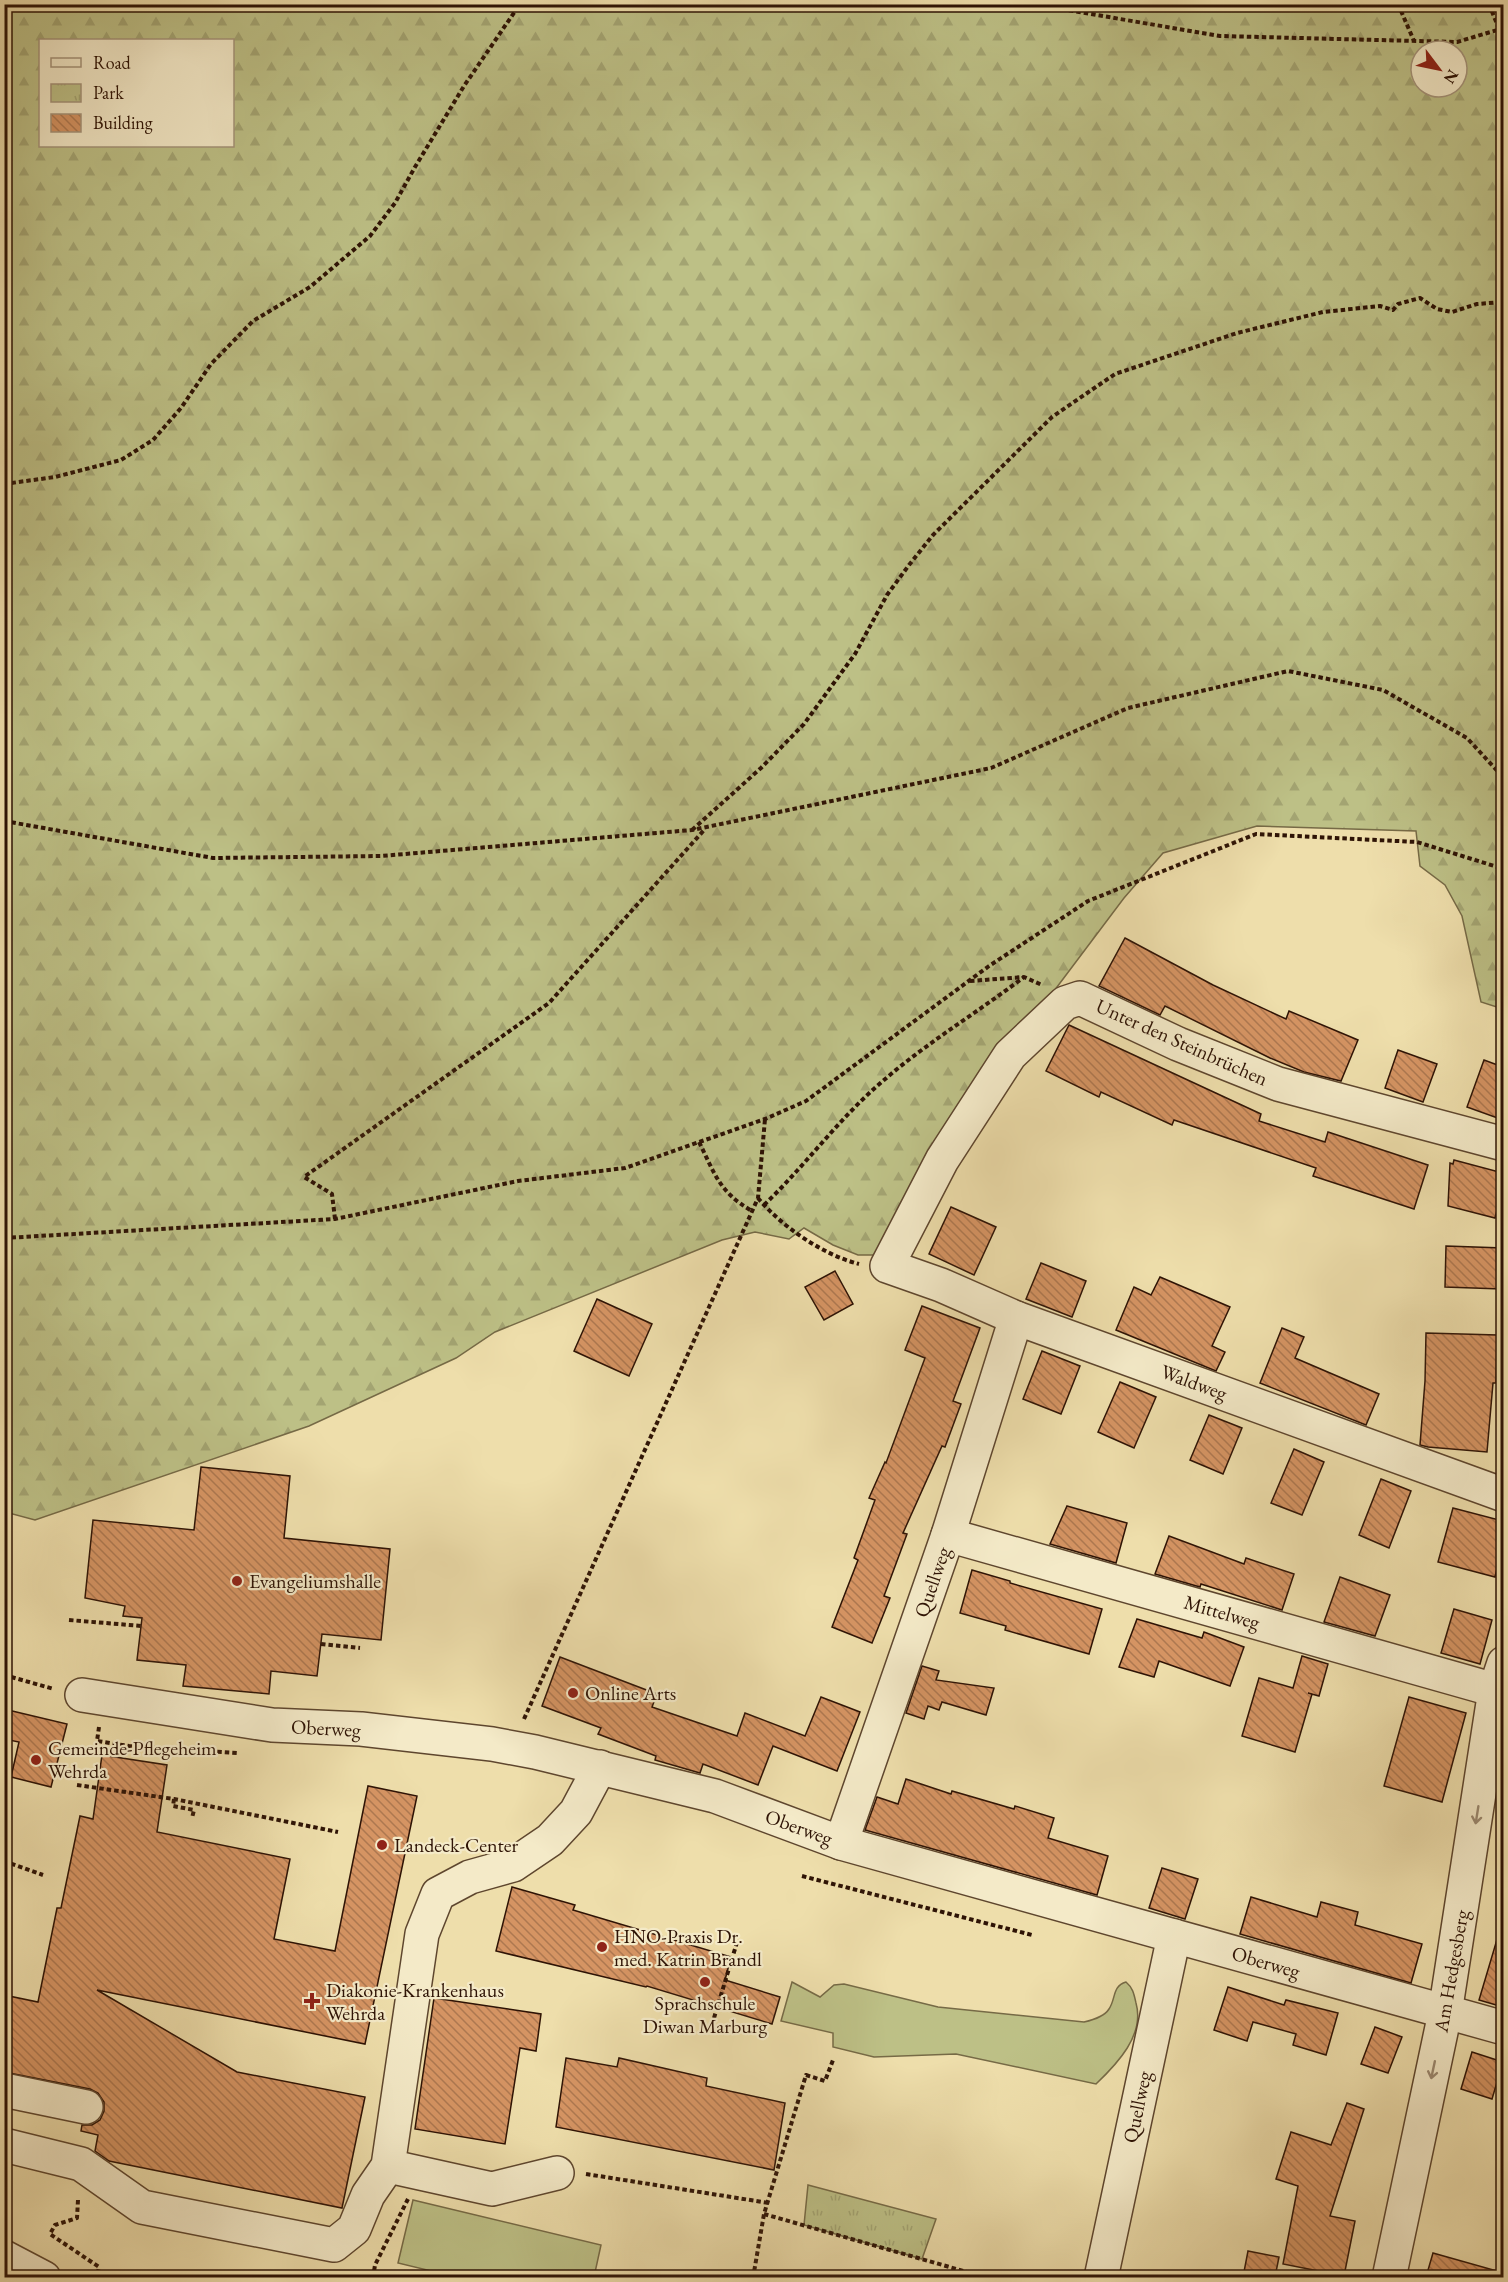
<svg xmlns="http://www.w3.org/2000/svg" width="1508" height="2282" font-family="'EB Garamond',serif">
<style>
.green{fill:#bdc086;stroke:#766a46;stroke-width:1.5}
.forest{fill:url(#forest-firs);stroke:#766a46;stroke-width:1.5;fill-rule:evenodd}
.park{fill:url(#park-tufts);stroke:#766a46;stroke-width:1.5}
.building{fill:url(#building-back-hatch);stroke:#2e1305;stroke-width:1.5}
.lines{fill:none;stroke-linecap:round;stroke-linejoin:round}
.minor-casing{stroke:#5e462e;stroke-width:36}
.path{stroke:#2e1305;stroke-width:4;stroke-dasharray:4.5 3;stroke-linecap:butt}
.minor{stroke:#f4eac8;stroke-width:33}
.oneway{stroke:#9b8970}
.poi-dot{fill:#8f2418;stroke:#f4eac8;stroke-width:2}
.labels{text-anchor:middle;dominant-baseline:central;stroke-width:4.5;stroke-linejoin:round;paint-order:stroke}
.street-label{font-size:20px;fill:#2e1305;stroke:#f4eac8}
.poi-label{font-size:20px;fill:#2e1305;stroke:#f4eac8;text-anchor:start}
</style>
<defs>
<pattern id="forest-firs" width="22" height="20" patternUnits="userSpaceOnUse" patternTransform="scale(1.5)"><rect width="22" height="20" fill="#bdc086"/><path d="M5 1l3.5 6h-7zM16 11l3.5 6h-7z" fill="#a3a472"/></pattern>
<pattern id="park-tufts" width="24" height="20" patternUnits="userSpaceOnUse" patternTransform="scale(1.5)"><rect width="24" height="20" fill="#bdc086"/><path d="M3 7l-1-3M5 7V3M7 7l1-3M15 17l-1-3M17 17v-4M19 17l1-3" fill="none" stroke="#a3a472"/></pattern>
<pattern id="building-back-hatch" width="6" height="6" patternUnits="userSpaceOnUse" patternTransform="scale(1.5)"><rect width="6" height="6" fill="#d59463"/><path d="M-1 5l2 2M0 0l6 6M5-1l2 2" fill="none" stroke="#ad7850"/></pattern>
</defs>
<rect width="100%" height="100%" fill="#eedeab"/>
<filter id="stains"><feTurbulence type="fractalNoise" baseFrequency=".00333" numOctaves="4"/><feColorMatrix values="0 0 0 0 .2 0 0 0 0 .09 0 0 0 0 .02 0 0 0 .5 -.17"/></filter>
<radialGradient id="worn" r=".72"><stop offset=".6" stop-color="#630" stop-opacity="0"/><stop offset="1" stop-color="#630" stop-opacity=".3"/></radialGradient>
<g class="green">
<path d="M792,1982L820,1997L834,1985L844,1984L938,2007L1084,2022C1093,2020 1104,2017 1109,2009C1116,1999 1112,1986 1126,1982C1133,1988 1134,1994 1136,2003C1145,2035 1117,2064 1096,2084L956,2054L874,2057L833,2047V2033L781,2021Z"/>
<polygon points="413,2200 601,2245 594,2277 456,2277 398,2263"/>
</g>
<path class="forest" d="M4,5H1503V1009L1481,1002L1462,916L1445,885L1420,866L1416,831L1257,826L1163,853L1124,898L1054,991L878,1255H858L833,1245L804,1228L789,1239L755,1232L722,1240L495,1332L456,1358L309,1426L35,1520L5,1512ZM40,40H232V146H40ZM1421,51H1457V87H1421Z"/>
<polygon class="park" points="808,2185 936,2219 922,2259 804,2225"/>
<g class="building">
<polygon points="1125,938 1213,985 1286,1019 1289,1011 1358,1040 1341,1081 1304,1072 1270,1058 1165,1006 1160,1015 1099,986"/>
<polygon points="1069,1025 1261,1114 1259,1121 1325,1142 1328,1132 1428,1165 1414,1209 1313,1176 1316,1168 1174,1120 1172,1125 1101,1092 1099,1097 1046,1071"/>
<polygon points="1398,1050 1437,1064 1423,1102 1385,1088"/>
<polygon points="1484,1060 1503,1067 1503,1120 1467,1107"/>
<polygon points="1454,1160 1503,1173 1503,1187 1495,1218 1448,1206 1450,1163 1453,1164"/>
<polygon points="951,1207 996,1227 974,1275 929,1254"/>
<polygon points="1446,1246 1503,1248 1501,1289 1445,1287"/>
<polygon points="1041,1263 1086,1281 1072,1317 1026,1299"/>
<polygon points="835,1271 853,1304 824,1320 805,1287"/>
<polygon points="1160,1277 1230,1307 1212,1346 1225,1352 1216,1371 1116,1330 1134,1287 1151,1295"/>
<polygon points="597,1299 652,1324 629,1376 574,1351"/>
<polygon points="922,1306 980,1328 953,1401 961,1404 945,1447 942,1446 903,1533 907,1534 884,1596 890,1598 872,1643 832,1627 858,1560 854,1558 875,1500 869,1498 885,1462 886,1463 925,1358 905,1350"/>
<polygon points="1282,1328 1304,1337 1295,1358 1379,1394 1366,1425 1260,1383"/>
<polygon points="1426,1333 1497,1335 1496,1383 1493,1383 1487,1452 1428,1447 1420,1445 1425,1381"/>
<polygon points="1042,1351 1080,1366 1061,1414 1023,1399"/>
<polygon points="1120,1382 1156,1397 1134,1448 1098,1432"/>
<polygon points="1209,1415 1242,1428 1223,1474 1190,1460"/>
<polygon points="1294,1449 1324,1462 1302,1515 1271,1503"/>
<polygon points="201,1467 290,1476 284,1538 390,1549 381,1640 322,1634 317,1676 271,1671 269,1694 183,1686 186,1665 137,1660 142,1618 123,1616 125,1606 85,1598 93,1520 194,1530"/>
<polygon points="1381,1479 1411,1491 1389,1548 1359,1535"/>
<polygon points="1067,1506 1127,1523 1116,1563 1050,1544"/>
<polygon points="1453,1508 1503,1521 1503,1542 1495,1577 1438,1562"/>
<polygon points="1169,1536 1244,1564 1246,1558 1294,1574 1282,1610 1201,1584 1200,1587 1155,1574"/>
<polygon points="972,1570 1010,1581 1010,1583 1102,1609 1089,1654 1005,1630 1006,1626 960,1613"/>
<polygon points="1340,1577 1390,1595 1375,1636 1324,1622"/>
<polygon points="1454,1609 1492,1620 1480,1664 1441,1653"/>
<polygon points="1137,1619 1202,1638 1204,1632 1244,1647 1230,1686 1159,1661 1154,1677 1119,1667"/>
<polygon points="1302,1656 1328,1664 1319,1696 1308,1693 1312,1694 1295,1752 1242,1736 1259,1678 1293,1688"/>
<polygon points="560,1657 657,1694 652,1707 737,1736 745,1713 805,1736 821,1697 860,1712 837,1771 773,1746 758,1785 703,1764 700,1773 655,1760 656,1756 598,1734 601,1728 542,1706"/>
<polygon points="922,1666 939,1671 936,1680 994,1688 986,1715 942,1702 939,1710 928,1706 924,1719 906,1713"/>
<polygon points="1409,1697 1466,1713 1442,1802 1384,1786"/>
<polygon points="8,1710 67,1724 51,1787 11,1777 19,1742 4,1739 4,1726"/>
<polygon points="102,1755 167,1765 157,1832 290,1859 274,1939 335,1951 368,1786 417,1796 365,2044 97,1990 237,2072 365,2097 342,2208 109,2161 95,2151 98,2135 81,2131 82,2125 92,2125 100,2120 104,2111 104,2102 98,2093 90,2089 4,2072 4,1995 38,2002 57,1908 61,1908 80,1816 93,1819"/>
<polygon points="906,1779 951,1794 952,1791 1014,1809 1015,1806 1054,1818 1048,1838 1108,1856 1097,1895 865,1830 877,1797 898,1804"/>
<polygon points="1162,1868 1198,1879 1185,1919 1149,1908"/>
<polygon points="512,1887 575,1905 573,1910 731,1957 725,1980 780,1997 772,2024 647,1986 646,1987 496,1951"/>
<polygon points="1251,1897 1317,1917 1321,1902 1358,1912 1355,1925 1422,1944 1411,1983 1240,1934"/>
<polygon points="1498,1936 1503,1937 1503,2007 1479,2000"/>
<polygon points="1228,1987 1284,2005 1286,2000 1338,2013 1326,2055 1293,2045 1296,2034 1253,2022 1247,2041 1214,2030"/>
<polygon points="434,1998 541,2014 536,2051 520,2048 505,2144 415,2129"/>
<polygon points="1375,2027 1402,2037 1388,2073 1361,2064"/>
<polygon points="1472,2052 1503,2062 1492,2099 1461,2089"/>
<polygon points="566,2058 617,2067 619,2058 707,2078 706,2086 785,2103 774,2170 556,2127"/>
<polygon points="1347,2103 1364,2109 1330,2216 1355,2221 1344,2276 1283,2264 1298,2186 1276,2179 1291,2132 1331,2145"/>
<polygon points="1248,2251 1279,2257 1275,2277 1243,2277"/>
<polygon points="1433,2253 1497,2271 1496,2277 1426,2277"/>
</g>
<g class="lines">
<g class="minor-casing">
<g id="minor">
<polyline points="1504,1144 1278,1084 1178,1044 1080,998 1065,1003 1010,1055 942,1160 887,1266 941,1285 1016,1318 1504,1495"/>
<polyline points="948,1535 1495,1690"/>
<polyline points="82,1695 272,1725 361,1729 492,1744 535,1752 715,1796 841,1843 1504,2028"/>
<polyline points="841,1843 948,1535 1016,1318"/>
<polyline points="4,2090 86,2107"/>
<polyline points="4,2145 81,2164 142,2207 334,2245 354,2229 368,2195 388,2166 422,1934 438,1894 470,1877 513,1865 550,1840 576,1812 600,1767"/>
<polyline points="388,2166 492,2189 557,2173"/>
<polyline points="4,2257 44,2278"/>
<polyline points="1101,2278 1174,1936"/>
<polyline points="1389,2278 1445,2013 1495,1690 1504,1663"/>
</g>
</g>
<g class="path">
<polyline points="1032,4 1220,36 1457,42 1504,28"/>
<polyline points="1398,4 1414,41"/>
<polyline points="1489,4 1499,29"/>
<polyline points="4,484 55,477 121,460 153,440 181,408 211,364 253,321 310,287 370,236 395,203 415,167 464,86 520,4"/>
<polyline points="4,821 213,858 381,856 692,830 991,768 1128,708 1288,671 1383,690 1467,738 1504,778"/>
<polyline points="692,830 761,768 804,724 855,654 887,595 909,565 933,535 1052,417 1115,374 1237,333 1323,312 1380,306 1393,310 1398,304 1420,298 1437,309 1452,312 1477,304 1504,302"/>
<polyline points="970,981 1024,977 1042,985"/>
<path d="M699,1142C715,1174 719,1192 752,1211"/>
<path d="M758,1198C781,1226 823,1255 859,1264"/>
<path d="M764,1205C806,1165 840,1117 884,1080C928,1042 978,1012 1024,977"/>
<polyline points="335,1219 332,1194 304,1177 549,1003 705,829"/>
<polyline points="4,1238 335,1219 518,1181 625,1168 765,1119 806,1101 989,966 1088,901 1256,834 1417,842 1504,869"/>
<polyline points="69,1620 141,1626"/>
<polyline points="321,1644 360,1648"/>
<polyline points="4,1675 54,1689"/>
<polyline points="524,1719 758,1198 765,1119"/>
<polyline points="99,1727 97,1741 129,1746 237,1753"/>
<polyline points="77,1785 174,1799 338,1832"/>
<polyline points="174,1799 173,1806 194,1810 192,1818"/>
<polyline points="4,1861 43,1875"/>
<polyline points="802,1876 1032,1935"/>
<polyline points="714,2018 738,1939"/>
<polyline points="586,2174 769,2203"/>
<path d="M78,2200L77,2218L55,2225L50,2234L99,2267C98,2274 95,2275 89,2278"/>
<polyline points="764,2214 988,2278"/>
<polyline points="373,2278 375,2265 408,2199"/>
<polyline points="753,2278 764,2214 806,2075 825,2081 833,2060"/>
</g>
<use href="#minor" class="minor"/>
</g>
<defs><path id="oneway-shaft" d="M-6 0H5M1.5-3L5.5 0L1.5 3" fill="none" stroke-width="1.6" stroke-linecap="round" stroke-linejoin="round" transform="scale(1.5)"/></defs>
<g class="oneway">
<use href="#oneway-shaft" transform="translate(1477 1815) rotate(99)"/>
<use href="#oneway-shaft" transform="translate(1433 2070) rotate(102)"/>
</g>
<g class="poi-dot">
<circle cx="237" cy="1581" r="6"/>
<circle cx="573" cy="1693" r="6"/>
<circle cx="36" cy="1760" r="6"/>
<circle cx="382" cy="1845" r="6"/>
<circle cx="602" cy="1947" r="6"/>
<circle cx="705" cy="1982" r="6"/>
<path d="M309 1992h6v6h6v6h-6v6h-6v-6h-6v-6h6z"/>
</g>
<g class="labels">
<g class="street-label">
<text transform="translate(1182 1042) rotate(24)">Unter den Steinbrüchen</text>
<text transform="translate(1194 1382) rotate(20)">Waldweg</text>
<text transform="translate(932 1582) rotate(-71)">Quellweg</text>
<text transform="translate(1222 1612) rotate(16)">Mittelweg</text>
<text transform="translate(326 1728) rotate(3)">Oberweg</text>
<text transform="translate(799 1827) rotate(20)">Oberweg</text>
<text transform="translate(1266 1962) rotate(16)">Oberweg</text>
<text transform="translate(1451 1971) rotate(-80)">Am Hedgesberg</text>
<text transform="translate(1137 2107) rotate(-78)">Quellweg</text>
</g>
<g class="poi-label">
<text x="249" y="1581">Evangeliumshalle</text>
<text x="585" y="1693">Online Arts</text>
<text x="48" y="1748">Gemeinde-Pflegeheim<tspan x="48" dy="23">Wehrda</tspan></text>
<text x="394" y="1845">Landeck-Center</text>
<text x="614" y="1936">HNO-Praxis Dr.<tspan x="614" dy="23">med. Katrin Brandl</tspan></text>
<text x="326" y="1990">Diakonie-Krankenhaus<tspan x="326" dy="23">Wehrda</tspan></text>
<text x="705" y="2003" text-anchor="middle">Sprachschule<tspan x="705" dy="23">Diwan Marburg</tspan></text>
</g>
</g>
<rect width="1508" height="2282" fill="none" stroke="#eedeab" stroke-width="24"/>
<rect x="6" y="6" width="1496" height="2270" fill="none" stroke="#2e1305" stroke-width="3"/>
<rect x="12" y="12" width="1484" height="2258" fill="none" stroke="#2e1305" stroke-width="1.5"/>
<rect x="39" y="39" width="195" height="108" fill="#f4eac8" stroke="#a5947a" stroke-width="1.5"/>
<rect x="51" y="58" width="30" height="9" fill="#f4eac8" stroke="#a5947a" stroke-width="1.5"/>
<text x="93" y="69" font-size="18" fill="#2e1305">Road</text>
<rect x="51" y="84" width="30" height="18" fill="url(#park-tufts)" stroke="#a5947a" stroke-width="1.5"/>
<text x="93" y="99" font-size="18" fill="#2e1305">Park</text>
<rect x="51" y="114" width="30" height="18" fill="url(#building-back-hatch)" stroke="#a5947a" stroke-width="1.5"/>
<text x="93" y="129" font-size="18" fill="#2e1305">Building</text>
<g transform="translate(1439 69) rotate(122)"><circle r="28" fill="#f4eac8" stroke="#a5947a" stroke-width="1.5"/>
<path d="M0-4.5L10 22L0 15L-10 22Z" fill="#8f2418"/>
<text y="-9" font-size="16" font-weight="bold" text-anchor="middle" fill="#2e1305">N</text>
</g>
<rect width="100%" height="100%" filter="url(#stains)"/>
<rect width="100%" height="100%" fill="url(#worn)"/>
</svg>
